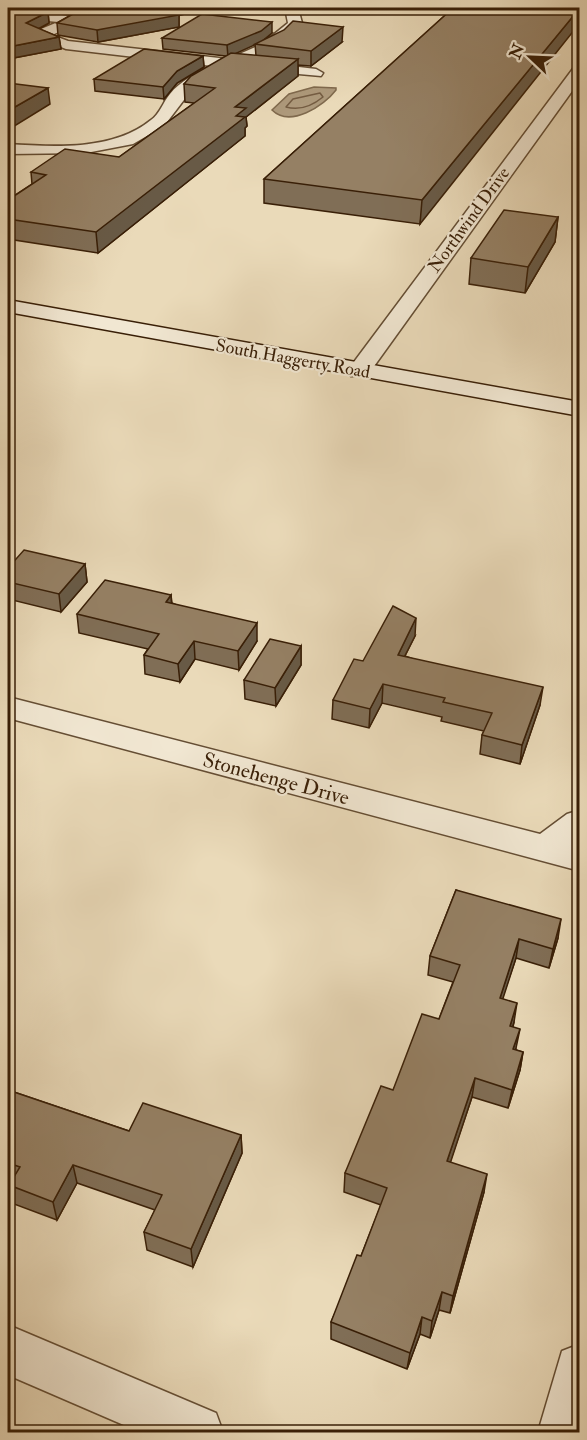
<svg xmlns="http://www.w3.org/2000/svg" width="587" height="1440" font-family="'IM FELL Double Pica',serif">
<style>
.water{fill:#ae9a7c;stroke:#7f694d;stroke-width:1.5}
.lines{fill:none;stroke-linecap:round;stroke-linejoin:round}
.shore{stroke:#745c42;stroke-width:1.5}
.minor-casing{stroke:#654e34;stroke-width:3}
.secondary-casing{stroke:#391f07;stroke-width:3}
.minor{fill:#f1e7d2;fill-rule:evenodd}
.secondary{fill:#f1e7d2;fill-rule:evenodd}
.wall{fill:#806e56;stroke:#391f07;stroke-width:1.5;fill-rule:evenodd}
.shaded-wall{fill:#685a46;stroke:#391f07;stroke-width:1.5}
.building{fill:#958064;stroke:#391f07;stroke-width:1.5}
.labels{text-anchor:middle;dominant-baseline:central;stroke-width:4.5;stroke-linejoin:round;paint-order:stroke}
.far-street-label{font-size:18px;fill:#391f07;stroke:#f1e7d2}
.street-label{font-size:21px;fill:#391f07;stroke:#f1e7d2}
</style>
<rect width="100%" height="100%" fill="#eadab9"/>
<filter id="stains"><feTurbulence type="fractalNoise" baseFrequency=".00333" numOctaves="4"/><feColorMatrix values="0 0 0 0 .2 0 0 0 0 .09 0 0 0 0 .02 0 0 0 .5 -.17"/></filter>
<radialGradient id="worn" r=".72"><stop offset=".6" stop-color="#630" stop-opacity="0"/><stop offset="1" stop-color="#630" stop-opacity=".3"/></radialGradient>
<path class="water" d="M314,87L336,88V90C324,106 290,128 272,110L289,94Z"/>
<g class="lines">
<path class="shore" d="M320,93L323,97C312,106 300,111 286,107L293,99Z"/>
<g class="minor-casing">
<g id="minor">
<path d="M285,8H298L302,23L300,26L283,43L248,61L316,69L323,73L321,76L231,68L190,92L164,126L133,144L86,153L8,154V144C54,147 113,151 151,120C160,114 163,102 170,94C180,81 197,73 212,66L66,49L29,34L58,22L27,19L8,23V15L27,11L70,16L74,23L72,26L52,35L68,41L228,59L262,44L288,23Z"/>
<polygon points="580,65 580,80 367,376 351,376 347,371 351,366 575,66"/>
<polygon points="8,697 540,834 567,814 580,810 580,842 577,844 580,844 580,871 8,718"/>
<polygon points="8,1325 216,1413 223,1432 140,1432 8,1375"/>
<polygon points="580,1344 580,1432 538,1432 562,1351"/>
</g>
</g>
<g class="secondary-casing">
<polygon id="secondary" points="8,300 580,402 580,416 8,312"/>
</g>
<use href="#minor" class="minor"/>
<use href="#secondary" class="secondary"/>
</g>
<g class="wall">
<polygon points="8,8 216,8 212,10 179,15 179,27 98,42 58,35 57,23 71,15 70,14 27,9 9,13 26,10 48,12 49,23 39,29 59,37 61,49 8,59"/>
<polygon points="452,9 420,224 264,203 264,179"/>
<path d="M272,33L263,41L342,42L311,66L298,65V76L246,117L247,126L245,128V136L98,253L8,239V200L32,184L31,172L119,157L194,103L185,102L184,84L226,56L163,49L162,38ZM255,44L256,56L234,54Z"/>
<polygon points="203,56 204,67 177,83 164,99 95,91 94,79"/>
<polygon points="558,217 555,242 525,293 469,284 471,258"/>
<polygon points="579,311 579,344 573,343 577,316"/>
<polygon points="85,564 87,582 61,612 8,599 8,568"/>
<polygon points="171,595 172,603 257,641 239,670 195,659 180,682 145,674 144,655 148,649 79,633 77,614"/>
<polygon points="415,636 405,656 540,705 520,764 480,754 482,735 484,731 441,721 442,717 382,703 369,728 332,719 333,700 363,661"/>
<polygon points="301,646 301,665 276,706 245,699 244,680"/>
<polygon points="456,890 558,938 549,968 516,958 502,999 514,1022 513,1027 516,1050 523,1052 520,1070 508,1108 472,1097 450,1162 484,1192 450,1313 439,1310 430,1338 420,1334 407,1369 331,1339 331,1322 361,1256 381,1205 344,1192 345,1173 393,1090 439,1019 453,982 428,975 430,956"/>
<polygon points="8,1090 129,1131 241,1135 242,1153 193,1267 147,1250 144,1232 155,1210 77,1183 57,1220 14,1204 9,1185 11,1181 8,1180"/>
</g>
<g class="shaded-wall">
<polygon points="8,8 27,8 27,9 8,13"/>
<polygon points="178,8 216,8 212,10 179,15 179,27 98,42 97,30"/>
<polygon points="579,9 579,24 420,224 422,200"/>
<polygon points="48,12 49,23 27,35 26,23"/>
<polygon points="272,22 272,33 261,42 228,57 227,45"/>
<polygon points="343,27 342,42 311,66 311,51"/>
<polygon points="59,37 61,49 8,59 8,47"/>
<polygon points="203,56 204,67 177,83 164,99 163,87 177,71"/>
<polygon points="298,59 298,76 246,117 247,126 245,128 245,136 98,253 96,232 235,107"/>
<polygon points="48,88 50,104 8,130 8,111"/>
<polygon points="558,217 555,242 525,293 528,267"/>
<polygon points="85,564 87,582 61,612 59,594"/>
<polygon points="171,595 172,613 166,602"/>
<polygon points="416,618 415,636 396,673 398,655"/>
<polygon points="257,623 257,641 239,670 238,651"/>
<polygon points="194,641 195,659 180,682 178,664"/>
<polygon points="301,646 301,665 276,706 275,688"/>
<polygon points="383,684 382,703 369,728 370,709"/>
<polygon points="543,687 540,705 520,764 522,745"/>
<polygon points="561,919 558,938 549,968 553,949"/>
<polygon points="519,939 516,958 497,1017 500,998"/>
<polygon points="517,1003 514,1022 507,1045 510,1026"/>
<polygon points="520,1029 516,1048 510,1068 513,1049"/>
<polygon points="523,1052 520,1070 508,1108 512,1090"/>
<polygon points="475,1078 472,1097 445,1179 447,1161"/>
<polygon points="241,1135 242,1153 193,1267 191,1249"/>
<polygon points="73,1165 77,1183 57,1220 53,1202"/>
<polygon points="487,1174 484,1192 450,1313 453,1296"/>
<polygon points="442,1292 439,1310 430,1338 432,1321"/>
<polygon points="422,1317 420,1334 407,1369 410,1353"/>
</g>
<g class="building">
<polygon points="72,8 178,8 179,15 97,30 57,23 75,13"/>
<polygon points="484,8 579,8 579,9 422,200 264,179 452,9 480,12"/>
<polygon points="26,10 48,12 26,23 59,37 8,47 8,13"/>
<polygon points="202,14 272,22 261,31 227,45 162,38"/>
<polygon points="293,21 343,27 311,51 255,44 284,30"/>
<polygon points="144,49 203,56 177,71 163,87 94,79"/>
<polygon points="231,53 298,59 235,107 246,108 236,116 245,117 96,232 8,219 8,200 46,175 31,172 65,149 119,157 215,88 184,84 191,76"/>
<polygon points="8,83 48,88 8,111"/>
<polygon points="504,210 558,217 528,267 471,258"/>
<polygon points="24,550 85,564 59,594 8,582 8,568"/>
<polygon points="105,580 171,595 166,602 257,623 238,651 194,641 178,664 144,655 159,634 77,614"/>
<polygon points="393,606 416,618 398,655 543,687 522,745 482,735 492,713 443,702 445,698 383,684 370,709 333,700 354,659 363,661"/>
<polygon points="270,639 301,646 275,688 244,680"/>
<polygon points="456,890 561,919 553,949 519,939 500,998 517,1003 510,1026 520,1029 513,1049 523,1052 512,1090 475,1078 447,1161 487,1174 453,1296 442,1292 432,1321 422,1317 410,1353 331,1322 357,1255 361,1256 387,1188 345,1173 381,1086 393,1090 422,1014 439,1019 460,965 430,956"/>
<polygon points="8,1090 129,1131 143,1103 241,1135 191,1249 144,1232 162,1195 73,1165 53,1202 9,1185 20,1167 8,1163"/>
</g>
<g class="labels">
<g class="far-street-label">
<text transform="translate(469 220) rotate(-54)">Northwind Drive</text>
<text transform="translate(293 359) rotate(10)">South Haggerty Road</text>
</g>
<g class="street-label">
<text transform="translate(276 779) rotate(15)">Stonehenge Drive</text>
</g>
</g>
<rect width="587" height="1440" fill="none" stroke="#eadab9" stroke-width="30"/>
<rect x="9" y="9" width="569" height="1422" fill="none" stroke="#391f07" stroke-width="3"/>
<rect x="15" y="15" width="557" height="1410" fill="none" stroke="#391f07" stroke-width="1.5"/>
<g transform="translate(530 57) rotate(293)" stroke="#f1e7d2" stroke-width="4.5" paint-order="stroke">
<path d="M0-4.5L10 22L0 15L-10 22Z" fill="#391f07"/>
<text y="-9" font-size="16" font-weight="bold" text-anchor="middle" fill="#391f07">N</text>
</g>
<rect width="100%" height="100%" filter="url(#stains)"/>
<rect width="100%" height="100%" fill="url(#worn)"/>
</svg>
